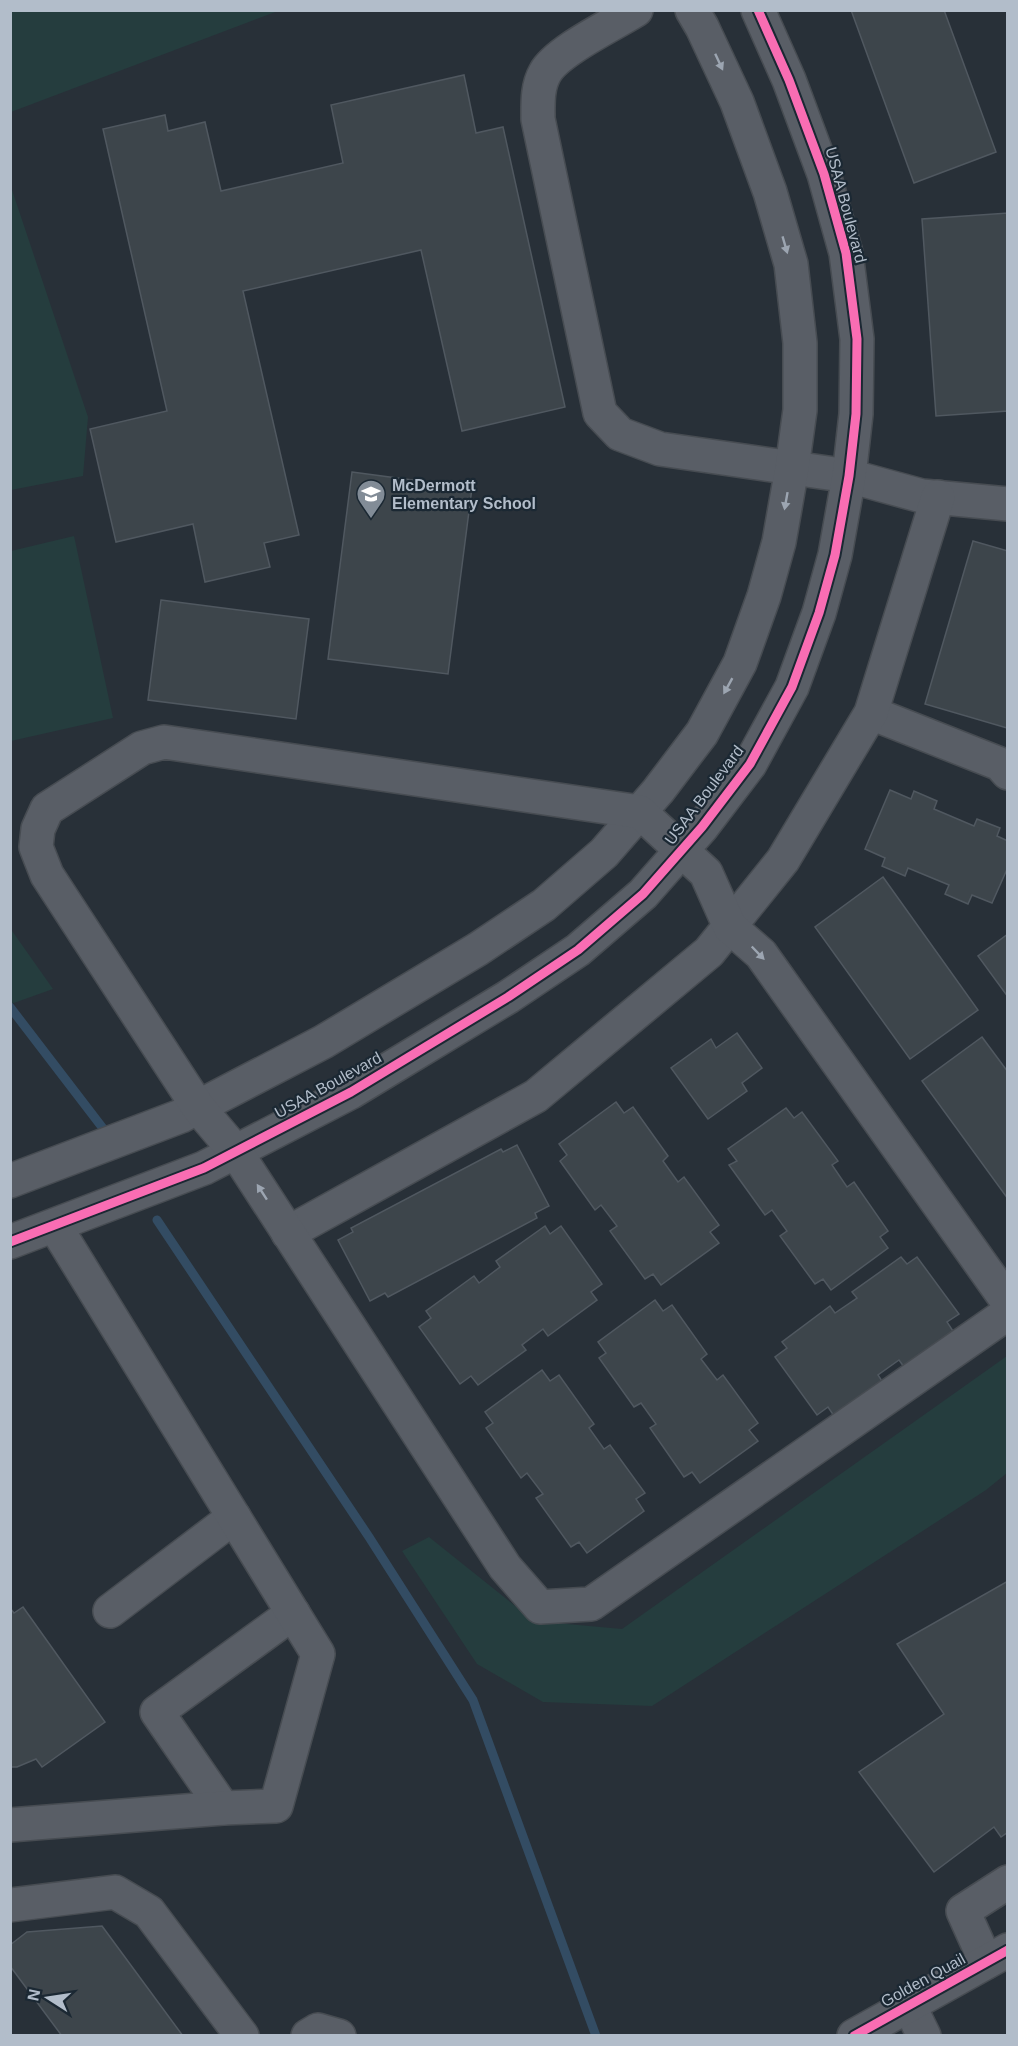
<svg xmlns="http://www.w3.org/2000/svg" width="1018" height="2046" font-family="Helvetica,sans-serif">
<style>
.green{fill:#253d3e}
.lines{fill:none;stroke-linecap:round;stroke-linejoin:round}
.stream{stroke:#334c63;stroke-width:9}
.building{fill:#3d454b;stroke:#505860;stroke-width:1.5}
.minor-casing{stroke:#474c52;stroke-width:36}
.minor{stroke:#595e66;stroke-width:33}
.cycleway-casing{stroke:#1b2833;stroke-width:13}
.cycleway{stroke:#f96db3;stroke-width:9}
.oneway{fill:#9ca5b1}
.labels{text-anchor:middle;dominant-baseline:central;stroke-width:4.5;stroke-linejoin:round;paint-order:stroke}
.street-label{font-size:16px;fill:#b2bdca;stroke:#1b2833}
.poi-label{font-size:16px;font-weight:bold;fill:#b2bdca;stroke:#1b2833;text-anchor:start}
</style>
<rect width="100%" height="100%" fill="#283038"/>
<g class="green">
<polygon points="11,10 278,10 278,11 11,112"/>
<polygon points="11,187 88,417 83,476 11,490"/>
<polygon points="74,536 113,718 11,741 11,551"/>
<polygon points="10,928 53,989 11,1004 10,1004"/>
<polygon points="1007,1356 1007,1473 986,1490 652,1706 543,1702 477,1664 402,1551 429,1537 534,1621 622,1629"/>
</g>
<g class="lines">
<g class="stream">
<polyline points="10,1007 105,1131"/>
<polyline points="157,1220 369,1537 473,1700 596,2036"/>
</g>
</g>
<g class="building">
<polygon points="851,10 944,10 996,152 914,183"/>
<polygon points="464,75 476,133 503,127 565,407 462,431 421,250 243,291 299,535 264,543 270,567 205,582 193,524 116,542 90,429 167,411 103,129 165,115 168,131 205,122 221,191 343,163 331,105"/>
<polygon points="1008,213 1008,411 936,416 922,219"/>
<polygon points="352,472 472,488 448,674 328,659"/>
<polygon points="973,541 1008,551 1007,728 925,704"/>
<polygon points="161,600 309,619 296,719 148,700"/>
<polygon points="890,790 911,799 914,791 937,801 934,809 974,826 977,819 1000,828 997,836 1008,841 1008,867 992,903 972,895 968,904 945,894 949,885 908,868 905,876 882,866 885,858 865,849"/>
<polygon points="883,877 978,1010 910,1059 815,927"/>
<polygon points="1008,934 1008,997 978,956"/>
<polygon points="737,1033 762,1068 742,1083 747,1091 708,1119 671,1068 711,1039 716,1048"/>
<polygon points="982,1037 1008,1072 1008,1199 922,1081"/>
<polygon points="616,1102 624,1113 633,1107 668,1156 663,1161 678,1182 684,1177 719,1225 710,1232 719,1243 661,1285 653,1274 645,1279 610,1231 617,1226 601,1205 595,1210 560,1161 567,1155 559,1144"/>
<polygon points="786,1108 794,1118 802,1112 838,1161 832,1165 847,1187 854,1182 888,1231 880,1237 888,1248 831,1290 823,1279 815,1284 780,1236 787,1231 772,1210 765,1215 729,1165 737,1161 728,1149"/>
<polygon points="517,1145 549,1206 535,1213 537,1218 388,1297 385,1293 370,1301 338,1240 353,1232 351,1228 501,1149 503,1152"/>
<polygon points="545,1226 550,1234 561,1226 602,1284 591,1292 597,1300 548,1336 543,1329 522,1345 526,1350 478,1385 471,1376 460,1384 419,1327 431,1318 426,1311 474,1276 479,1283 500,1267 496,1261"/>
<polygon points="901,1257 907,1264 917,1257 959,1314 947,1322 953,1331 904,1367 899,1360 878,1375 882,1381 834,1416 828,1407 817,1415 775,1357 787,1348 782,1342 830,1306 835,1313 857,1298 852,1292"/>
<polygon points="655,1300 663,1311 672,1305 707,1354 701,1359 717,1380 723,1375 758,1423 749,1430 758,1441 700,1483 692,1472 684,1477 650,1428 656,1424 641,1403 634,1407 599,1358 606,1353 598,1342"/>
<polygon points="542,1370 550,1381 559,1375 594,1424 589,1428 604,1449 610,1445 645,1493 636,1499 644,1511 587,1553 579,1542 571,1547 536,1498 543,1494 527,1473 521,1478 486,1428 493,1423 485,1412"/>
<polygon points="1008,1581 1008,1832 1001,1837 994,1827 934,1872 859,1772 944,1714 897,1644"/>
<polygon points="23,1607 105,1722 42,1767 36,1759 17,1767 10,1767 10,1608 14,1613"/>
<polygon points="102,1926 183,2036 62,2036 10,1966 10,1945 27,1932"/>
</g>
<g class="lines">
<g class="minor-casing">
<g id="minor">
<path d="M636,10C612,25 557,51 545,73C537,87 538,104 538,119L600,413L620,434L660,449L849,476L922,496L1008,504"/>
<polyline points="871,713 1000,764 1008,773"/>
<polyline points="10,1181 181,1116 323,1042 478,949 544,905 604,853 658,791 702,733 740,663 764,596 779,542 792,468 800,410 800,343 791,264 770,192 737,102 702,27 692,10"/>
<polyline points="288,1233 536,1096 709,952 783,860 871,713 938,497"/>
<polyline points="10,1242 204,1168 351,1092 508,997 578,950 643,894 702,827 750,764 792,687 819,613 835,555 849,476 856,414 857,339 846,253 824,174 789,80 758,10"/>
<polyline points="1008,1302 761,954 730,927 706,873 640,812 164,742 142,748 47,809 38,829 36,847 47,875 198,1107 236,1152 505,1567 540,1607 591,1604 1008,1313"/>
<polyline points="110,1611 234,1517"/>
<polyline points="223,1808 157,1712 293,1613"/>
<polyline points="10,1825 223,1808 276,1806 318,1654 55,1226"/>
<polyline points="10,1905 115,1892 149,1912 242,2036"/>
<polyline points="986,1962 963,1911 1008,1882"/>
<polyline points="909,2005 924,2036"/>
<polyline points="308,2036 318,2030 339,2036"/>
<polyline points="854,2036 1008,1950"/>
</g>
</g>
<use href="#minor" class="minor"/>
<g class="cycleway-casing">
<g id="cycleway">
<polyline points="10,1242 204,1168 351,1092 508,997 578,950 643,894 702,827 750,764 792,687 819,613 835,555 849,476 856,414 857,339 846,253 824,174 789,80 758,10"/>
<polyline points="854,2036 1008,1950"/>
</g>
</g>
<use href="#cycleway" class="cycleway"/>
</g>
<defs><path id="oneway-solid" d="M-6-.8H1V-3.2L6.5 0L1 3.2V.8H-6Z" transform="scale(1.5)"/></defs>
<g class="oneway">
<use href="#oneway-solid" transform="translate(719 62) rotate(65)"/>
<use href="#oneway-solid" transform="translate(785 245) rotate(74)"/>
<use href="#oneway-solid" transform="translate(786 501) rotate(100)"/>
<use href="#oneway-solid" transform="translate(728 686) rotate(119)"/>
<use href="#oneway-solid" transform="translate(758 953) rotate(46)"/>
<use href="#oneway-solid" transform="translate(262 1192) rotate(-123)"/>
</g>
<defs>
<g id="school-pin" transform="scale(1.5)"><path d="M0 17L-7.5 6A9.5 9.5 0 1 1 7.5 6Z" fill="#828c97" stroke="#1b2833"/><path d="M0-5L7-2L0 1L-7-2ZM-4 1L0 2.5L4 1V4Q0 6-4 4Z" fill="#fff"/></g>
</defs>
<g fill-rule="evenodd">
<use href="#school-pin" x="371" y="494"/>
</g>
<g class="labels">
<g class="street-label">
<text transform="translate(846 205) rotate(75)">USAA Boulevard</text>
<text transform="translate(704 795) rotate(-53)">USAA Boulevard</text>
<text transform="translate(328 1085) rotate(-29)">USAA Boulevard</text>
<text transform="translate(923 1980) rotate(-29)">Golden Quail</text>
</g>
<g class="poi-label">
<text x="392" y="485">McDermott<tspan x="392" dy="18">Elementary School</tspan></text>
</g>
</g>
<rect width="1018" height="2046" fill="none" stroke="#b2bdca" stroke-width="24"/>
<g transform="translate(48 1998) rotate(282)" stroke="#1b2833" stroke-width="4.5" paint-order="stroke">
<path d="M0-4.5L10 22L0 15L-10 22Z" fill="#b2bdca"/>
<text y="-9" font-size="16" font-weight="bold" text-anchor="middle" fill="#b2bdca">N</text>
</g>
</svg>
